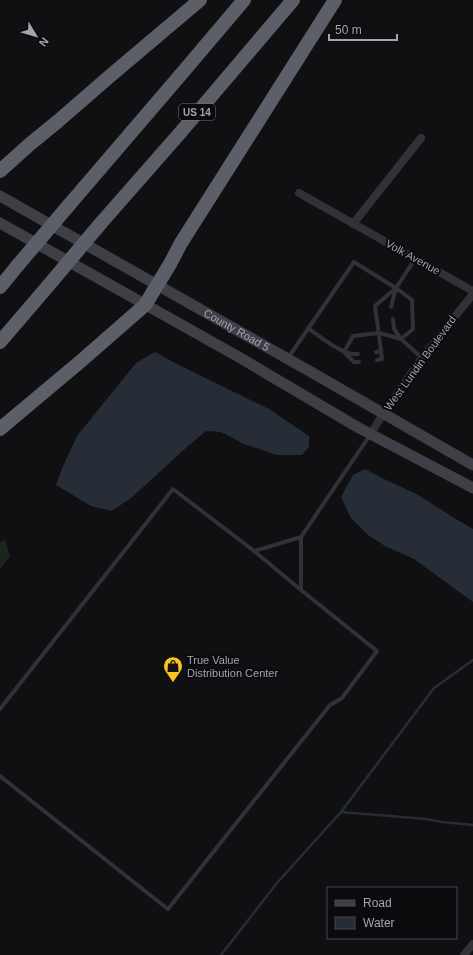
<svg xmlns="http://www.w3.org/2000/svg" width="473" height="955" font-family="Arial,sans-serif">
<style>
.green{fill:#1c241e}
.water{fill:#262d36}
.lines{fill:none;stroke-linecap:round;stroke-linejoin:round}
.stream{stroke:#262d36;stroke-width:2.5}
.lane{stroke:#313137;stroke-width:4}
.street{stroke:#313137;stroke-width:8}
.secondary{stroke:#3f4047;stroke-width:11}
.highway{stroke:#5d5f68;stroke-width:14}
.highway-bridge{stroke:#5d5f68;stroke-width:14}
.labels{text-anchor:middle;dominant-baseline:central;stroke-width:4;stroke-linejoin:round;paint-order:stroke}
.shield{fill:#0b0b0d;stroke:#747781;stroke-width:1}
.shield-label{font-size:10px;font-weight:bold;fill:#a1a5b3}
.street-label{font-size:11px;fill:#a1a5b3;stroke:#0b0b0d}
.poi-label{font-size:11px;fill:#a1a5b3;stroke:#0b0b0d;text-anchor:start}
</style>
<rect width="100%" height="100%" fill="#101012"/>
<polygon class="green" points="5,539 10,556 0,570 0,542"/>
<g class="water">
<polygon points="155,352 179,365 269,409 309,436 309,447 302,455 277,455 244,444 221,432 206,431 188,446 130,499 111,511 91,506 56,485 63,466 77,436 136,363"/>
<polygon points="365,469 384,479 418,495 456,519 473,529 473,602 414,559 385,546 368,535 351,518 341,497 353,475"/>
</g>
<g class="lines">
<g class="stream">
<polyline points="341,812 426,819 442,822 473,825"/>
<polyline points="221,955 277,883 341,812 434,688 473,660"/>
</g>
<g class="lane">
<polyline points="396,288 412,300 413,329 401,339 422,358"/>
<path d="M308,328C320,337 344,356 358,354"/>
<polyline points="376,352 381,351 375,306 396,288 391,307"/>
<polyline points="288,358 354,262 396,288 415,259"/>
<polyline points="377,360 382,359 381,351"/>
<polyline points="359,362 354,362 344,352 353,336 379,333 401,339 394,329 393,319"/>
<polyline points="254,551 301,537 370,435"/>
<polyline points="301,590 301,537"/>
<polyline points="0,709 173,489 254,551 301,590 377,651 342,698 330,705 168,909 145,891 0,776"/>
</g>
<g class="street">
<polyline points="299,193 473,291"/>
<polyline points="353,224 421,138"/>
<polyline points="370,435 383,414 422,358 473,294"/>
<polyline points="464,955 473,944"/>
</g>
<g class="secondary">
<path id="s1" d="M0,196L311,372L473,465"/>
<polyline points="0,223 237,356 359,428 473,488"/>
</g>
<g class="highway">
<polyline points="0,171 30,144 57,122 110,76 200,0"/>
<polyline points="69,205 183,72 244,0"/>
<polyline points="101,223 180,133 293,0"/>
<polyline points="0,287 18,265"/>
<polyline points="0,342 48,286"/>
<polyline points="0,429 81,361 145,305 170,264 181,243 335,0"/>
</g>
<g class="highway-bridge">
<polyline points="18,265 69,205"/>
<polyline points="48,286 101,223"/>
</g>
</g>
<defs>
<g id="shop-pin" transform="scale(1)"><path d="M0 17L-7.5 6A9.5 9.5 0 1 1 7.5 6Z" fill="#fac31f" stroke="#0b0b0d"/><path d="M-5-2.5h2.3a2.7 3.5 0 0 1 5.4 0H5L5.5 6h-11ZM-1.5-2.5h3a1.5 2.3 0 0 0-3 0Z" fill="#111"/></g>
</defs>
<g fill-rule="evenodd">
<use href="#shop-pin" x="173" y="666"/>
</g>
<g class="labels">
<rect class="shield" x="179" y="104" width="36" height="16" rx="3"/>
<g class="shield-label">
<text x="197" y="112">US 14</text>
</g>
<g class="street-label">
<text transform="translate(413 257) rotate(29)">Volk Avenue</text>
<text stroke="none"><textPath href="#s1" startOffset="272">County Road 5</textPath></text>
<text transform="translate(420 363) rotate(-54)">West Lundin Boulevard</text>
</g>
<g class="poi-label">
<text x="187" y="660">True Value<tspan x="187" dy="13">Distribution Center</tspan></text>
</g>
</g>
<rect x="327" y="887" width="130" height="52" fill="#0b0b0d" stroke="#47494f"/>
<rect x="335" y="900" width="20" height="6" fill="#3f4047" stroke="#47494f"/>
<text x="363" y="907" font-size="12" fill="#a1a5b3">Road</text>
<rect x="335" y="917" width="20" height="12" fill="#262d36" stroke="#47494f"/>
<text x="363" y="927" font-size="12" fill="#a1a5b3">Water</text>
<g transform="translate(36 36) rotate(128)" stroke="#0b0b0d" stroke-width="3" paint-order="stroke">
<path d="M0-3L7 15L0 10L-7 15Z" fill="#a1a5b3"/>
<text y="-6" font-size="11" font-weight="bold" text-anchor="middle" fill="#a1a5b3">N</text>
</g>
<path d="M329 34v6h68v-6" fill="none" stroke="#a1a5b3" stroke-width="2"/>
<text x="335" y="34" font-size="12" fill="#a1a5b3" stroke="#0b0b0d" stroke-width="3" paint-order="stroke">50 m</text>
</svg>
